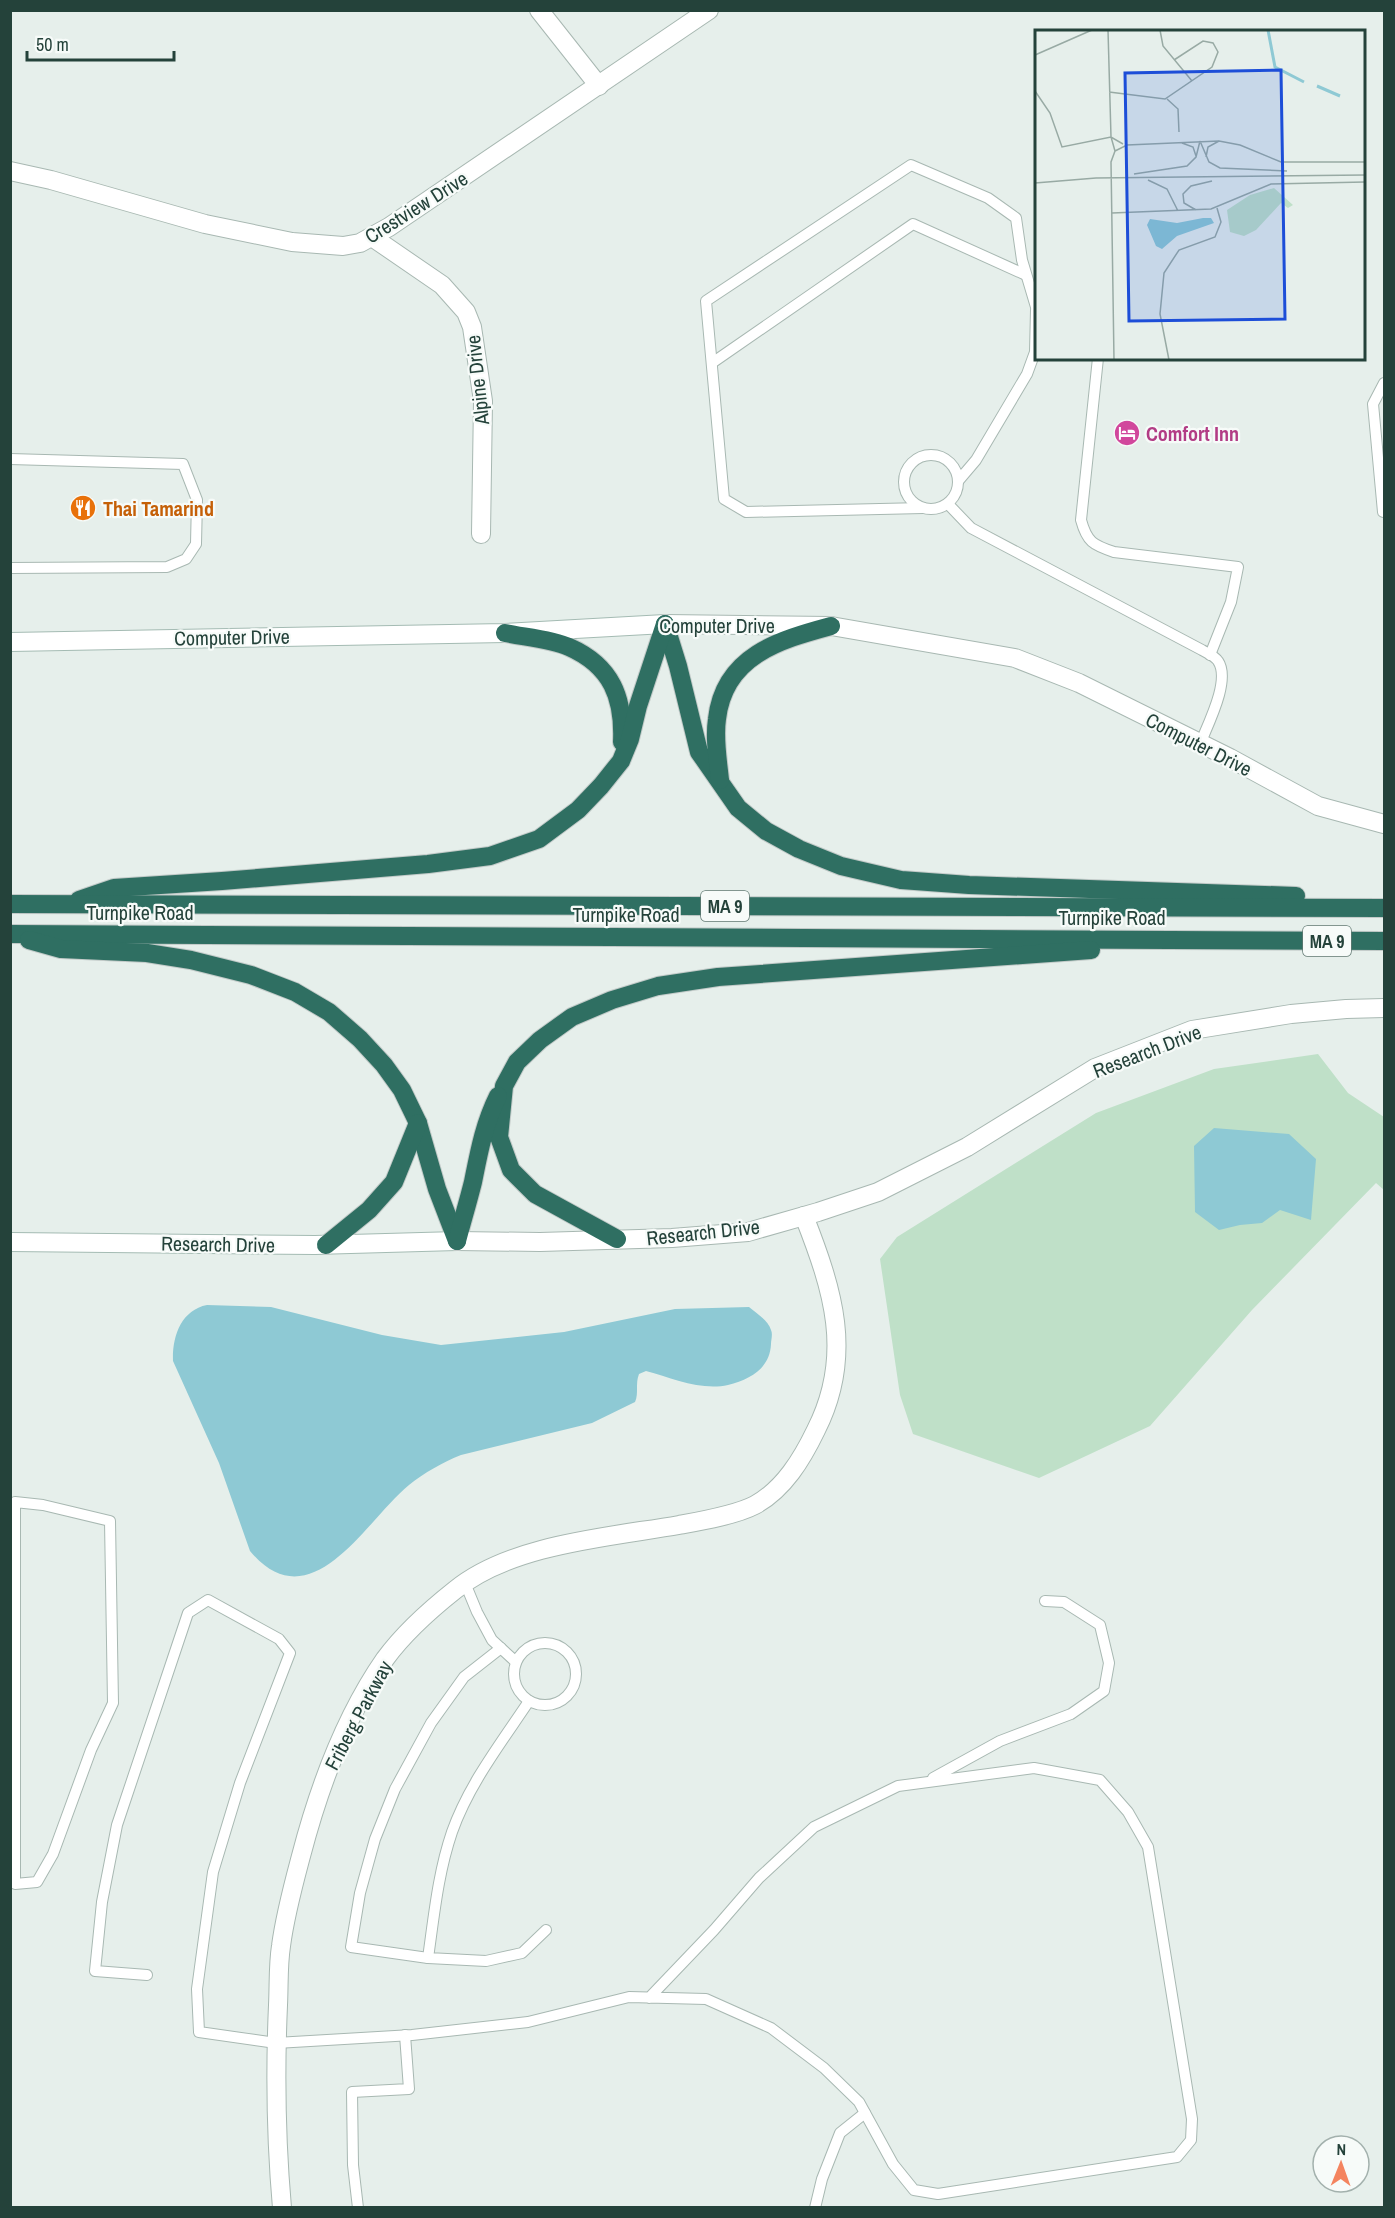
<svg xmlns="http://www.w3.org/2000/svg" width="1395" height="2218" font-family="'Archivo Narrow',sans-serif">
<style>
.green{fill:#bfe0c8}
.water{fill:#8ec9d4}
.lines{fill:none;stroke-linecap:round;stroke-linejoin:round}
.lane-casing{stroke:#a8b8b2;stroke-width:12}
.street-casing{stroke:#a8b8b2;stroke-width:20}
.secondary-casing{stroke:#a4bbb3;stroke-width:20}
.highway-casing{stroke:#c2cac8;stroke-width:20}
.lane{stroke:#fff;stroke-width:10}
.street{stroke:#fff;stroke-width:18}
.secondary{stroke:#fff;stroke-width:18}
.highway{stroke:#2f6f62;stroke-width:18}
.labels{text-anchor:middle;dominant-baseline:central;stroke-width:4.5;stroke-linejoin:round;paint-order:stroke}
.shield{fill:#f7fbf9;stroke:#637a73;stroke-width:1.5}
.shield-label{font-size:18px;font-weight:bold;fill:#24423a}
.street-label{font-size:20px;fill:#24423a;stroke:#f7fbf9}
.hotel-label{font-size:20px;font-weight:bold;fill:#b23c85;stroke:#f7fbf9;text-anchor:start}
.food-label{font-size:20px;font-weight:bold;fill:#c56008;stroke:#f7fbf9;text-anchor:start}
.inset-river{fill:none;stroke:#8ec9d4;stroke-width:3}
.inset-road{fill:none;stroke:#98aaa4;stroke-width:1.5}
.view{fill:#1d4ed8;fill-opacity:0.15;stroke:#1d4ed8;stroke-width:3}
.inset-edge{fill:none;stroke:#24423a;stroke-width:3}
</style>
<rect width="100%" height="100%" fill="#e6efeb"/>
<polygon class="green" points="1318,1054 1348,1093 1384,1117 1384,1190 1376,1183 1252,1310 1150,1426 1039,1478 913,1434 900,1395 880,1259 897,1237 1096,1113 1214,1069"/>
<g class="water">
<polygon points="1214,1128 1289,1134 1316,1159 1311,1220 1280,1210 1262,1223 1240,1225 1219,1230 1195,1212 1194,1146"/>
<path d="M207,1305L271,1307L382,1335L441,1345L564,1332L675,1309L749,1307C756,1313 768,1320 771,1330C773,1334 771,1340 771,1344C770,1368 751,1379 728,1385C701,1391 672,1378 646,1371L639,1374C635,1384 639,1393 635,1402L592,1423L461,1455C443,1462 424,1473 409,1485C366,1520 311,1624 250,1551L219,1463L173,1361C172,1337 181,1310 207,1305Z"/>
</g>
<g class="lines">
<g class="lane-casing">
<g id="lane">
<path d="M1098,358L1081,520C1087,542 1093,545 1114,552L1238,567L1231,602L1210,655"/>
<polyline points="712,363 913,224 1026,275"/>
<circle cx="931" cy="482" r="27"/>
<polyline points="10,459 183,464 197,500 196,544 186,559 167,567 10,568"/>
<polyline points="959,480 976,460 1027,374 1035,352 1036,310"/>
<path d="M948,504L971,528L1202,650C1207,653 1215,656 1218,661C1231,680 1208,724 1200,744"/>
<polyline points="923,508 746,512 724,499 706,301 911,165 988,198 1016,218 1022,260 1036,307"/>
<polyline points="1383,512 1373,404 1384,383"/>
<polygon points="15,1502 43,1505 110,1521 113,1703 91,1750 53,1854 37,1882 15,1884"/>
<polyline points="465,1583 477,1612 492,1640 516,1662"/>
<circle cx="545" cy="1674" r="31"/>
<path d="M529,1701C501,1743 469,1784 452,1832C438,1873 434,1916 428,1958L486,1961L522,1953L546,1930"/>
<polyline points="933,1778 1000,1741 1071,1714 1104,1691 1109,1663 1100,1625 1064,1602 1045,1601"/>
<polyline points="428,1958 351,1947 360,1893 375,1839 395,1789 431,1723 464,1677 501,1648"/>
<polyline points="147,1975 95,1971 102,1902 117,1825 188,1613 208,1600 279,1639 290,1653 240,1783 213,1872 197,1989 199,2032 276,2043 412,2035 528,2022 629,1997 706,1999 771,2028 824,2068 859,2102 893,2164 914,2190 938,2194 1177,2157 1191,2140 1192,2119 1148,1847 1128,1812 1100,1780 1034,1768 898,1786 814,1827 759,1878 714,1930 649,1998"/>
<polyline points="358,2208 353,2165 352,2092 409,2089 405,2035"/>
<polyline points="815,2208 822,2179 840,2133 865,2113"/>
</g>
</g>
<g class="street-casing">
<g id="street">
<polyline points="539,10 599,86"/>
<polyline points="10,171 51,180 205,224 292,242 343,246 360,243 389,227 709,10"/>
<polyline points="372,237 442,285 466,312 472,327 483,401 481,534"/>
<polyline points="665,624 831,626 1015,658 1079,683 1230,758 1318,806 1384,824"/>
<polyline points="457,1241 540,1242 672,1238 748,1232 818,1212 878,1192 967,1147 1095,1068 1192,1030 1291,1014 1346,1009 1384,1008"/>
<path d="M282,2208C276,2140 275,2073 278,2005C279,1985 278,1965 281,1946C285,1915 293,1886 301,1856C319,1787 344,1718 385,1659C404,1633 431,1609 455,1590C511,1544 610,1537 679,1525C701,1521 736,1515 755,1505C784,1489 802,1459 816,1430C854,1355 833,1290 804,1216"/>
</g>
</g>
<g class="secondary-casing">
<g id="secondary">
<polyline points="10,642 505,633 665,624"/>
<polyline points="10,1242 315,1245 457,1241"/>
</g>
</g>
<g class="highway-casing">
<g id="highway">
<polyline points="665,624 678,666 699,752 738,808 766,831 799,849 841,866 901,880 969,885 1296,896"/>
<path d="M505,633C524,637 552,639 569,647C612,666 624,698 622,742"/>
<path d="M720,780C718,760 714,739 717,719C724,656 779,640 831,626"/>
<polyline points="79,900 114,888 222,881 428,864 490,856 539,839 578,810 601,786 621,761 630,739 638,706 665,624"/>
<polyline points="10,904 1384,908"/>
<polyline points="10,934 1384,941"/>
<polyline points="29,940 61,949 147,953 191,960 251,975 295,992 329,1012 360,1039 384,1065 402,1090 418,1123 437,1189 457,1241"/>
<polyline points="617,1239 535,1194 511,1170 499,1137 504,1086 517,1062 540,1040 572,1017 612,1000 658,986 718,977 1091,950"/>
<path d="M457,1241C462,1222 468,1202 473,1182C479,1152 484,1124 498,1096"/>
<polyline points="326,1245 369,1210 394,1182 418,1123"/>
</g>
</g>
<use href="#lane" class="lane"/>
<use href="#street" class="street"/>
<use href="#secondary" class="secondary"/>
<use href="#highway" class="highway"/>
</g>
<defs>
<g id="hotel-disc" transform="scale(1.35)"><circle r="9.5" fill="#d1479c" stroke="#f7fbf9"/><path d="M-6-4.5h1.5V1H6V5H4.5V3h-9V5H-6ZM-4 0a1.8 1.8 0 1 1 3.6 0ZM.5 0V-2.5h3Q6-2.5 6 0Z" fill="#fff"/></g>
<g id="restaurant-disc" transform="scale(1.35)"><circle r="9.5" fill="#e8710a" stroke="#f7fbf9"/><path d="M-5-6h1v4h1v-4h1v4h1v-4h1v5L-1.5 .5V6h-2V.5L-5-1ZM5-6V6H3V1.5H1.5Q1.5-4 5-6Z" fill="#fff"/></g>
</defs>
<g fill-rule="evenodd">
<use href="#hotel-disc" x="1127" y="433"/>
<use href="#restaurant-disc" x="83" y="508"/>
</g>
<g class="labels">
<g class="shield">
<rect x="701" y="891" width="48" height="30" rx="4.5"/>
<rect x="1303" y="926" width="48" height="30" rx="4.5"/>
</g>
<g class="shield-label">
<text x="725" y="906">MA 9</text>
<text x="1327" y="941">MA 9</text>
</g>
<g class="street-label">
<text transform="translate(416 207) rotate(-32)">Crestview Drive</text>
<text transform="translate(477 380) rotate(-96)">Alpine Drive</text>
<text x="717" y="625">Computer Drive</text>
<text transform="translate(232 637) rotate(-1)">Computer Drive</text>
<text transform="translate(1199 744) rotate(27)">Computer Drive</text>
<text x="140" y="912">Turnpike Road</text>
<text x="626" y="914">Turnpike Road</text>
<text x="1112" y="917">Turnpike Road</text>
<text transform="translate(1147 1051) rotate(-21)">Research Drive</text>
<text transform="translate(703 1232) rotate(-6)">Research Drive</text>
<text transform="translate(218 1244) rotate(1)">Research Drive</text>
<text transform="translate(358 1715) rotate(-62)">Friberg Parkway</text>
</g>
<g class="hotel-label">
<text x="1146" y="433">Comfort Inn</text>
</g>
<g class="food-label">
<text x="103" y="508">Thai Tamarind</text>
</g>
</g>
<g transform="translate(1035 30)">
<rect width="330" height="330" fill="#e6efeb"/>
<path d="M239,158L258,175L253,178L246,173L221,200L209,206L195,202L192,180L215,165Z" fill="#bfe0c8"/>
<path d="M168,188H176L179,193L142,206L127,219L121,216L112,195L115,189L142,193Z" fill="#8ec9d4"/>
<path class="inset-river" d="M233,0L240,37L269,52M282,56L305,66"/>
<path class="inset-road" d="M73,0L76,107L80,121M125,0L128,16L157,51M0,25L57,0M0,61L15,83L27,117L76,107L88,114M74,62L130,69L177,37L183,22L178,13L168,11L139,30M132,69L143,79L144,102M165,111L174,132L185,138L252,141M147,113L158,117L161,126M80,121L92,115L184,111L205,115L246,132H330M171,127L173,117L184,111M99,144L152,136L161,127L165,111M113,150L132,159L143,181M0,153L61,148L330,145M161,180L149,173L148,164L156,156L177,151M77,183L176,179L236,154L330,152M79,330L76,132L80,121M134,330L125,284L129,243L144,220L180,207L186,192L182,178"/>
<path class="view" d="M246,40L250,289L94,291L90,43Z"/>
<rect width="330" height="330" class="inset-edge"/>
</g>
<rect width="1395" height="2218" fill="none" stroke="#24423a" stroke-width="24"/>
<g transform="translate(1341 2164) rotate(1)"><circle r="28" fill="#f7fbf9" stroke="#a3b1ad" stroke-width="1.5"/>
<path d="M0-4.5L10 22L0 15L-10 22Z" fill="#f4845f"/>
<text y="-9" font-size="16" font-weight="bold" text-anchor="middle" fill="#24423a">N</text>
</g>
<path d="M27 51v9h147v-9" fill="none" stroke="#24423a" stroke-width="3"/>
<text x="36" y="51" font-size="18" fill="#24423a" stroke="#f7fbf9" stroke-width="4.5" paint-order="stroke">50 m</text>
</svg>
